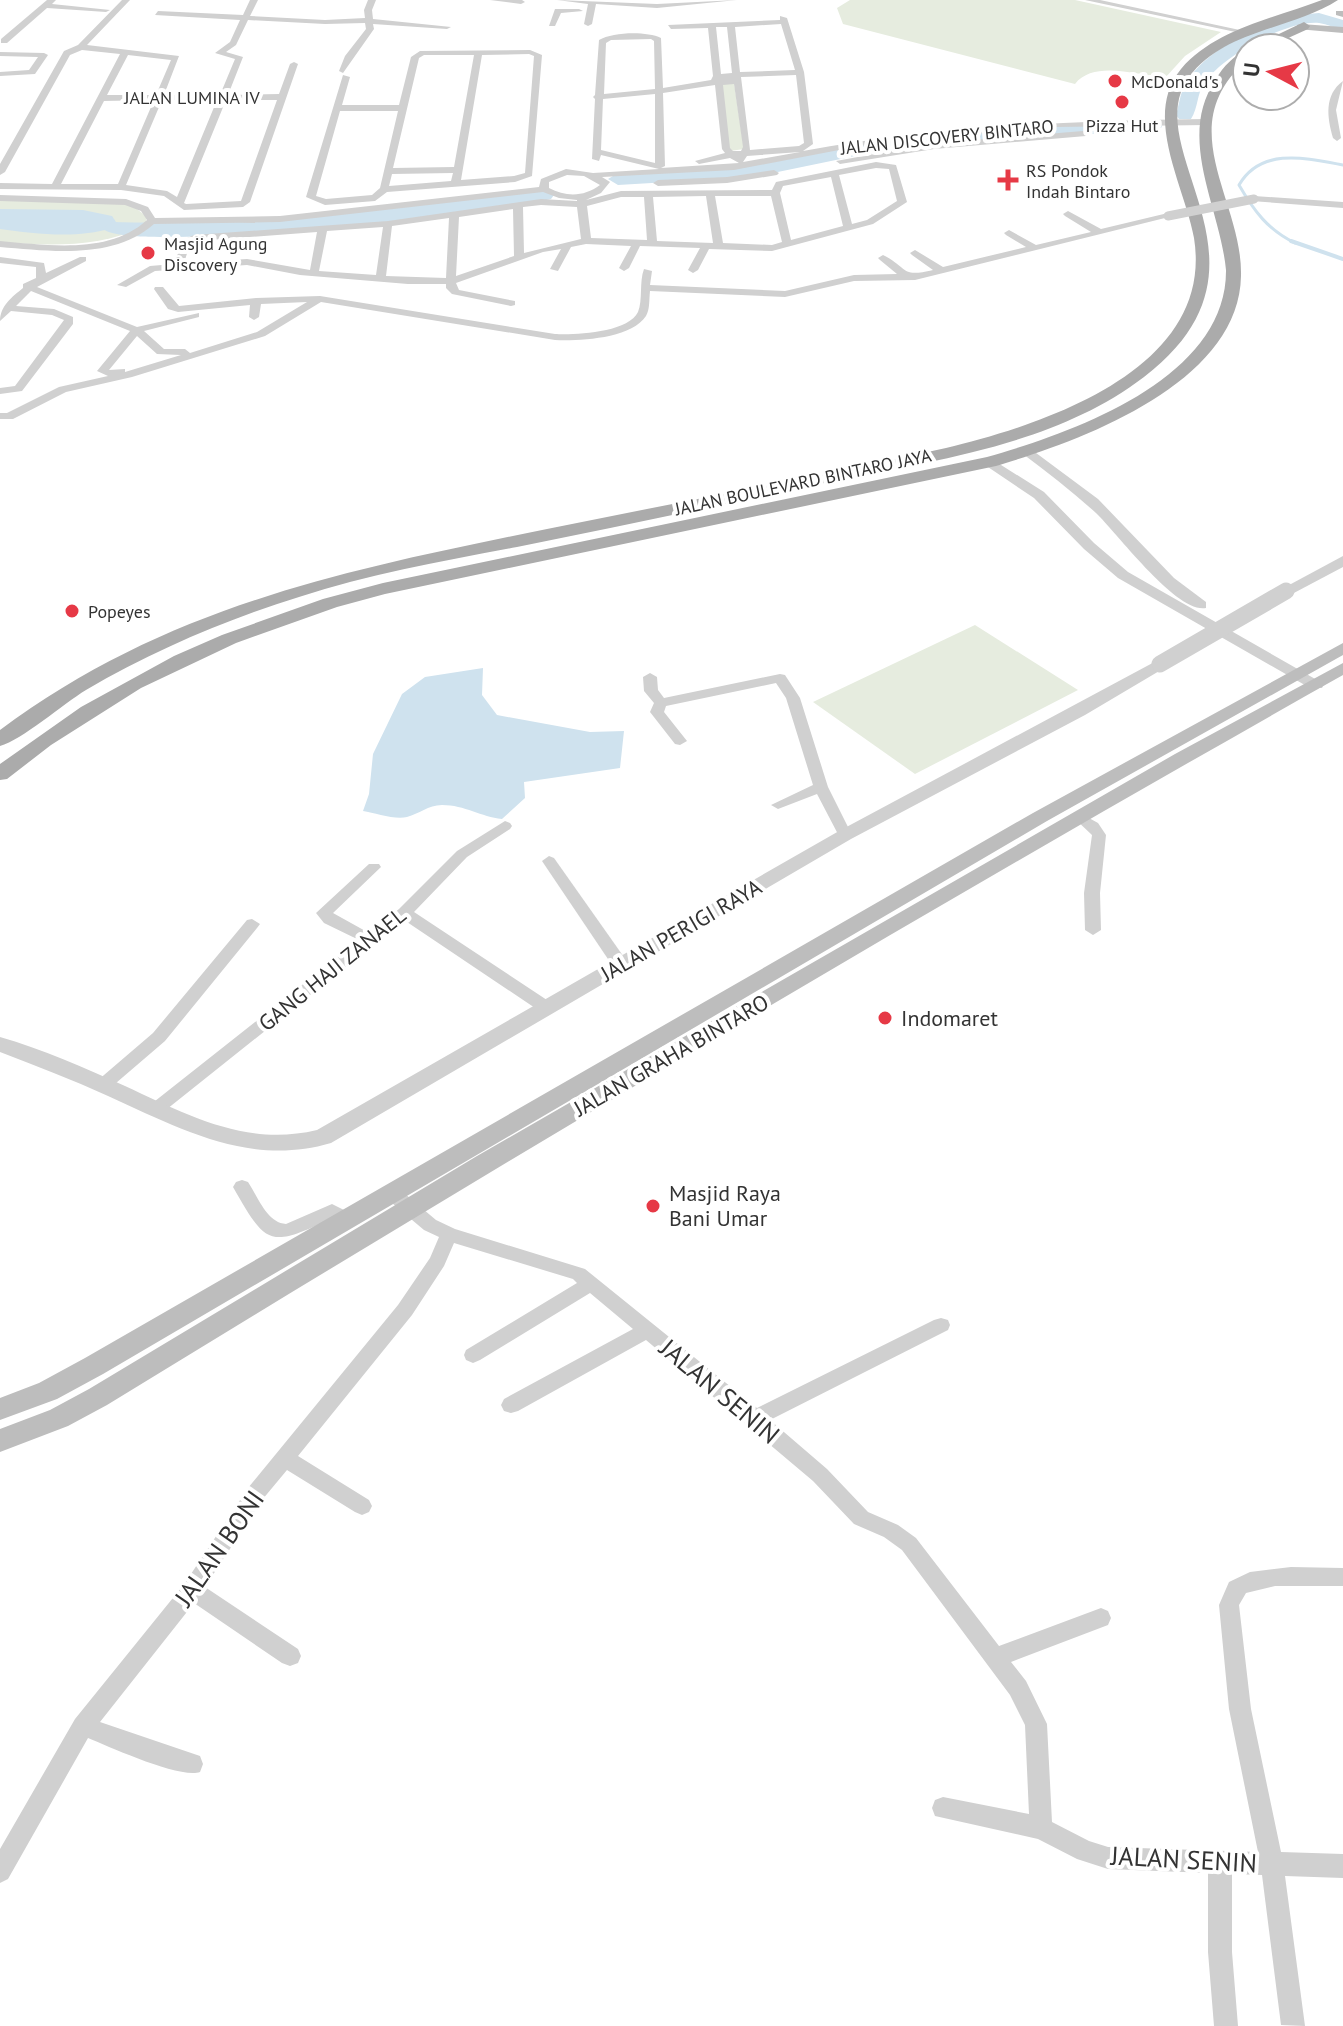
<svg xmlns="http://www.w3.org/2000/svg" width="1343" height="2026" font-family="'PT Sans',sans-serif">
<style>
.green{fill:#e6ecdf}
.water{fill:#cfe2ee}
.lines{fill:none;stroke-linecap:round;stroke-linejoin:round}
.stream-far1{stroke:#cfe2ee;stroke-width:3}
.stream{stroke:#cfe2ee;stroke-width:4}
.river{fill:#cfe2ee;fill-rule:evenodd}
.minor{fill:#d0d0d0;fill-rule:evenodd}
.tertiary{fill:#d0d0d0;fill-rule:evenodd}
.secondary{fill:#bdbdbd;fill-rule:evenodd}
.primary{fill:#ababab;fill-rule:evenodd}
.minor-bridge{stroke:#d0d0d0;stroke-width:9}
.tertiary-bridge{stroke:#d0d0d0;stroke-width:17}
.poi-dot{fill:#e63946;stroke:#fff;stroke-width:3}
.labels{text-anchor:middle;dominant-baseline:central;stroke-width:8;stroke-linejoin:round;paint-order:stroke}
.far-poi-label{font-size:18px;fill:#333;stroke:#fff;text-anchor:start}
.far-street-label{font-size:18px;fill:#333;stroke:#fff}
.street-label{font-size:22px;fill:#333;stroke:#fff}
.poi-label{font-size:22px;fill:#333;stroke:#fff;text-anchor:start}
.near-street-label{font-size:26px;fill:#333;stroke:#fff}
</style>
<rect width="100%" height="100%" fill="#fff"/>
<g class="green">
<path d="M850,0H1075L1221,32L1185,56L1165,78C1137,75 1094,60 1075,84L843,24L837,8Z"/>
<polygon points="734,83 744,149 730,151 718,84"/>
<path d="M0,200H70L132,205L147,217L145,226C99,248 49,246 0,242Z"/>
<polygon points="975,625 1078,690 915,774 813,702"/>
</g>
<g class="water">
<path d="M0,209L83,210L112,216L116,222L112,228C77,239 35,234 0,229Z"/>
<path d="M483,668L482,695L497,715L590,732L624,731L620,768L524,782L525,798L502,819C481,817 465,805 442,805C428,805 419,814 407,817C395,820 375,813 363,811L369,794L373,754L402,694L425,677Z"/>
</g>
<g class="lines">
<path class="stream-far1" d="M1295,243C1268,230 1254,211 1239,185C1261,147 1306,158 1343,165"/>
<polyline class="stream" points="1291,241 1343,259"/>
<g class="river">
<path d="M1319,13L1343,20V30C1335,28 1327,24 1319,23C1286,20 1222,57 1204,83C1197,94 1198,108 1191,119H1179L1176,115C1179,105 1180,94 1185,85C1206,46 1276,15 1319,13Z"/>
<polygon points="1153,120 1160,122 1162,126 1160,130 972,141 963,135 972,129"/>
<polygon points="938,132 947,138 945,142 860,155 753,177 618,185 608,179 618,173 753,165 860,143"/>
<path d="M544,189L554,195L551,199C500,212 125,256 102,228L112,222C258,226 400,209 544,189Z"/>
</g>
<g class="minor">
<polygon points="47,0 56,0 52,4 110,10 106,12 47,8 7,43 1,43 1,39"/>
<path d="M122,0H130L87,45L179,56L164,95H220L235,59L215,53L230,42L240,20L155,15L158,11L243,15L250,0H258L250,16L325,20L365,18L364,10L368,0H376L372,10L373,19L451,27L447,29L373,24L374,29L343,73L339,71L345,56L366,29L365,23L325,24L248,20L236,45L226,52L243,57L228,95L279,94L290,64L294,62L298,64L250,202L243,207L184,210L164,196L121,190L0,189V183L52,184L120,54L82,50L70,55L5,172L0,175V164L64,51L78,45ZM128,55L171,60L156,95H107ZM154,100L118,184H61L104,101ZM162,100H217L177,197L167,191L126,185ZM226,100H277L241,201L186,204L184,203Z"/>
<polygon points="490,0 522,0 525,2 521,4"/>
<polygon points="557,0 657,4 737,0 657,8 596,4 592,24 588,26 584,24 588,4"/>
<polygon points="1085,0 1100,0 1249,32 1245,34"/>
<polygon points="555,9 579,9 583,11 561,13 555,26 549,26"/>
<path d="M780,16L787,18L804,72L813,144L803,151C937,126 1070,121 1206,119L1210,122L1206,125L1056,127L952,136L860,146L734,170L602,177L610,182L601,193L586,200L621,191L772,190L776,182L876,162L896,165L907,202L873,224L772,251L709,249L698,270L693,273L688,270L700,248L640,246L629,268L624,271L619,268L631,246L586,244L571,247L558,271L550,269L561,249L543,252L456,283L459,290L515,301V305L511,306L452,294L446,288V284H408L300,275L247,265L155,271L126,287L117,285L150,266L174,264L183,240L194,235L388,221L541,199L577,201V200L559,198L543,192L280,222L154,224C114,260 50,251 0,247V241C47,245 109,255 147,220L141,211L125,205L0,201V195L126,199L148,207L155,218L280,216L539,187L541,179L566,169L593,173L659,169L601,155L599,161L592,159L595,99L593,97L595,95L599,40C613,32 646,31 661,38L663,88L711,80L713,76L708,28L671,29L668,25L780,20ZM781,24L795,70L740,72L735,27ZM716,27H727L732,73L721,74ZM651,39L654,41L655,89L604,94L606,43L611,40ZM796,75L804,143L799,146L750,150L741,77ZM734,84L743,147L741,151H733L730,148L723,85ZM715,85L722,149L725,153L695,161L699,164L730,158L739,163L661,168L665,166L663,93ZM655,94V163L601,150L603,99ZM800,152L743,162L747,156ZM876,168L889,169L897,201L867,220L852,224L839,175ZM567,175L584,176L600,185C584,197 566,197 549,188V182ZM831,177L843,226L791,240L780,193L783,186ZM706,196L713,243L657,241L653,197ZM715,196H771L782,242L772,245L723,243ZM621,197H644L647,240L591,238L587,206ZM541,205L577,207L581,239L524,253L523,207ZM513,209L514,256L456,276L459,217ZM449,218L446,278L386,276L392,226ZM383,227L376,275L319,271L327,231ZM317,232L310,270L247,259L184,263L190,244L196,241Z"/>
<path d="M530,50L542,55L532,176L515,182L387,192L375,201L325,205L306,197L343,75L350,77L342,105H399L411,57L420,51ZM529,54L534,56L525,173L514,176L461,180L482,55ZM424,55H474L454,167L393,168L419,58ZM340,111H398L380,188L372,195L326,199L316,196ZM453,173L451,181L389,186L392,174Z"/>
<polygon points="0,52 44,53 48,55 35,74 0,76 0,72 29,70 38,57 0,56"/>
<path d="M1343,81L1336,110L1341,138L1337,141L1333,138C1327,117 1324,95 1343,81Z"/>
<polygon points="1083,131 1087,134 1086,136 934,149 840,164 836,161 934,143"/>
<polygon points="774,170 779,173 777,175 727,183 658,186 653,183 658,180 727,177"/>
<polygon points="1254,196 1343,202 1343,208 1251,201 1251,197"/>
<path d="M1068,211L1101,229L1168,213L1173,216L915,280L854,281L785,297L650,291C649,300 650,309 646,316C631,339 579,341 555,340L321,302L265,336L132,377L66,392L13,419H0V413H7L59,387L108,376L97,371L130,331L31,291L16,306L54,309L73,317V324L22,391L0,394V388L15,386L64,320L52,315L11,311L0,321C0,306 12,297 23,288V284L36,278V267L0,263V257L44,263L46,273L80,257H86V261L37,287L137,327L199,313V317L144,331L164,349H185L190,353L257,332L307,302L261,304L259,317L254,320L249,317L250,305L178,312L168,309L154,289L155,287H163L179,306L256,298L320,296L555,334C574,335 628,333 638,312C643,300 639,282 644,269L652,271L650,285L785,291L854,275L897,274L880,260L878,258L883,255C909,268 900,278 933,270L912,255L910,253L915,250L943,267L1026,247L1006,235L1004,233L1009,230L1036,245L1091,232L1065,216L1063,214ZM137,336L157,354L181,355L125,372V369L109,370Z"/>
<polygon points="650,673 657,677 658,690 664,698 780,674 785,675 800,698 828,787 852,835 850,838 840,838 817,794 778,809 771,805 813,785 786,698 776,683 666,706 664,712 687,741 680,745 675,744 650,712 654,703 644,691 643,677"/>
<polygon points="1080,813 1098,823 1106,835 1100,893 1101,930 1093,935 1085,930 1084,893 1092,835 1073,817"/>
<polygon points="505,821 510,823 512,826 510,829 467,857 414,912 553,1004 555,1008 553,1012 541,1012 404,920 162,1113 150,1113 148,1109 150,1105 359,940 324,923 316,913 369,864 379,864 381,867 333,913 369,933 399,909 457,851"/>
<polygon points="549,856 554,858 626,960 628,964 626,968 614,968 542,861"/>
<polygon points="252,919 260,924 257,928 165,1041 109,1089 97,1089 95,1085 97,1081 153,1033 247,920"/>
<path d="M242,1180L248,1182C258,1197 267,1223 286,1224L332,1204L352,1214L355,1219L352,1224L346,1226L331,1219C270,1247 267,1247 233,1187L236,1182Z"/>
<path d="M392,1186L398,1188L436,1220L455,1229L585,1269L757,1408L934,1320L941,1318L948,1320L950,1325L948,1330L770,1420L827,1469L868,1512L898,1525L916,1538L999,1646L1101,1608L1108,1611L1111,1618L1108,1625L1011,1662L1026,1681L1047,1724L1052,1822L1089,1841L1108,1847L1258,1852L1229,1709L1219,1605L1229,1582L1250,1572L1291,1567L1343,1568V1586H1275L1246,1593L1239,1605L1251,1709L1281,1852L1343,1854V1878L1285,1876L1305,2026L1281,2025L1262,1875L1232,1874V1952L1238,2026H1214L1208,1952V1873L1108,1869L1077,1859L1038,1839L935,1816L932,1808L935,1800L943,1797L1029,1814L1025,1725L1010,1695L902,1550L884,1537L854,1524L813,1481L646,1340L518,1411L511,1413L504,1411L501,1405L504,1399L633,1329L590,1293L480,1360L473,1363L466,1360L464,1355L466,1350L577,1283L573,1279L454,1243L444,1266L412,1315L298,1456L369,1500L372,1506L369,1512L362,1515L355,1512L287,1470L262,1500L205,1587L298,1649L301,1656L298,1663L290,1666L282,1663L194,1603L100,1722L200,1756L203,1764L200,1772C180,1779 110,1747 88,1738L8,1879L0,1883V1849L75,1719L185,1583L248,1488L398,1305L430,1258L439,1237L424,1230L386,1198L383,1193L386,1188Z"/>
</g>
<g class="tertiary">
<path d="M1028,447L1098,499L1174,578L1206,602V608C1177,614 1117,533 1096,513C1073,492 1048,473 1023,454V448Z"/>
<polygon points="990,458 1044,492 1094,543 1128,572 1324,684 1322,688 1310,688 1118,578 1084,549 1034,498 985,465 983,462"/>
<polygon points="1343,556 1343,567 1292,594 1280,594 1278,591"/>
<path d="M1160,659L1168,664L1166,667L1085,715L851,839L331,1143C250,1167 181,1129 108,1096C73,1080 36,1066 0,1052V1037C42,1049 85,1068 125,1086C188,1115 246,1147 317,1130L839,831Z"/>
</g>
<g class="secondary">
<polygon points="1336,11 1343,11 1343,17 1336,15"/>
<polygon points="1301,24 1343,27 1343,33 1297,29 1297,25"/>
<polygon points="1343,643 1343,655 1047,821 103,1374 57,1399 0,1420 0,1398 39,1383 85,1358 1033,813"/>
<path d="M1343,663V675C926,910 515,1155 107,1405L68,1426L0,1452V1429L50,1410L89,1389L477,1156L1175,754Z"/>
</g>
<g class="primary">
<path d="M1322,0H1338C1293,29 1230,29 1193,72C1128,146 1295,262 1144,377C1055,445 936,460 829,482C725,504 621,526 517,547C443,561 370,574 299,597C225,620 153,651 86,690C63,704 22,740 0,746V730C168,605 347,570 547,529C680,502 813,477 946,448C1045,424 1215,369 1194,238C1185,187 1142,116 1181,69C1215,29 1275,18 1322,0Z"/>
<polygon points="1304,22 1310,26 1308,29 1266,48 1250,48"/>
<path d="M1247,50V60C1170,127 1243,200 1241,276C1239,384 1080,441 996,466L385,594L337,607L236,643L141,688L51,745L7,779L0,780V764L81,707L174,656L222,635L323,599L383,583L987,457C1072,433 1227,379 1226,270C1220,207 1176,138 1216,79C1223,67 1234,55 1247,50Z"/>
</g>
<polyline class="minor-bridge" points="1168,216 1254,199"/>
<polyline class="tertiary-bridge" points="1160,664 1286,591"/>
</g>
<g class="poi-dot">
<circle cx="1115" cy="81" r="8"/>
<circle cx="1122" cy="102" r="8"/>
<path d="M1004 168h8v8h8v8h-8v8h-8v-8h-8v-8h8z"/>
<circle cx="148" cy="253" r="8"/>
<circle cx="72" cy="611" r="8"/>
<circle cx="885" cy="1018" r="8"/>
<circle cx="653" cy="1206" r="8"/>
</g>
<g class="labels">
<g class="far-poi-label">
<text x="1131" y="81">McDonald's</text>
<text x="1122" y="125" text-anchor="middle">Pizza Hut</text>
<text x="1026" y="170">RS Pondok<tspan x="1026" dy="21">Indah Bintaro</tspan></text>
<text x="164" y="243">Masjid Agung<tspan x="164" dy="21">Discovery</tspan></text>
<text x="88" y="611">Popeyes</text>
</g>
<g class="far-street-label">
<text x="192" y="97">JALAN LUMINA IV</text>
<text transform="translate(947 137) rotate(-6)">JALAN DISCOVERY BINTARO</text>
<text transform="translate(803 482) rotate(-12)">JALAN BOULEVARD BINTARO JAYA</text>
</g>
<g class="street-label">
<text transform="translate(681 930) rotate(-30)">JALAN PERIGI RAYA</text>
<text transform="translate(332 969) rotate(-39)">GANG HAJI ZANAEL</text>
<text transform="translate(671 1055) rotate(-30)">JALAN GRAHA BINTARO</text>
</g>
<g class="poi-label">
<text x="901" y="1018">Indomaret</text>
<text x="669" y="1193">Masjid Raya<tspan x="669" dy="25">Bani Umar</tspan></text>
</g>
<g class="near-street-label">
<text transform="translate(720 1391) rotate(40)">JALAN SENIN</text>
<text transform="translate(219 1548) rotate(-55)">JALAN BONI</text>
<text transform="translate(1184 1859) rotate(3)">JALAN SENIN</text>
</g>
</g>
<g transform="translate(1271 72) rotate(277)"><circle r="38" fill="#ffffff" stroke="#adadad" stroke-width="2"/>
<path d="M0-6L14 30L0 20L-14 30Z" fill="#e63946"/>
<text y="-12" font-size="22" font-weight="bold" text-anchor="middle" fill="#333333">U</text>
</g>
</svg>
